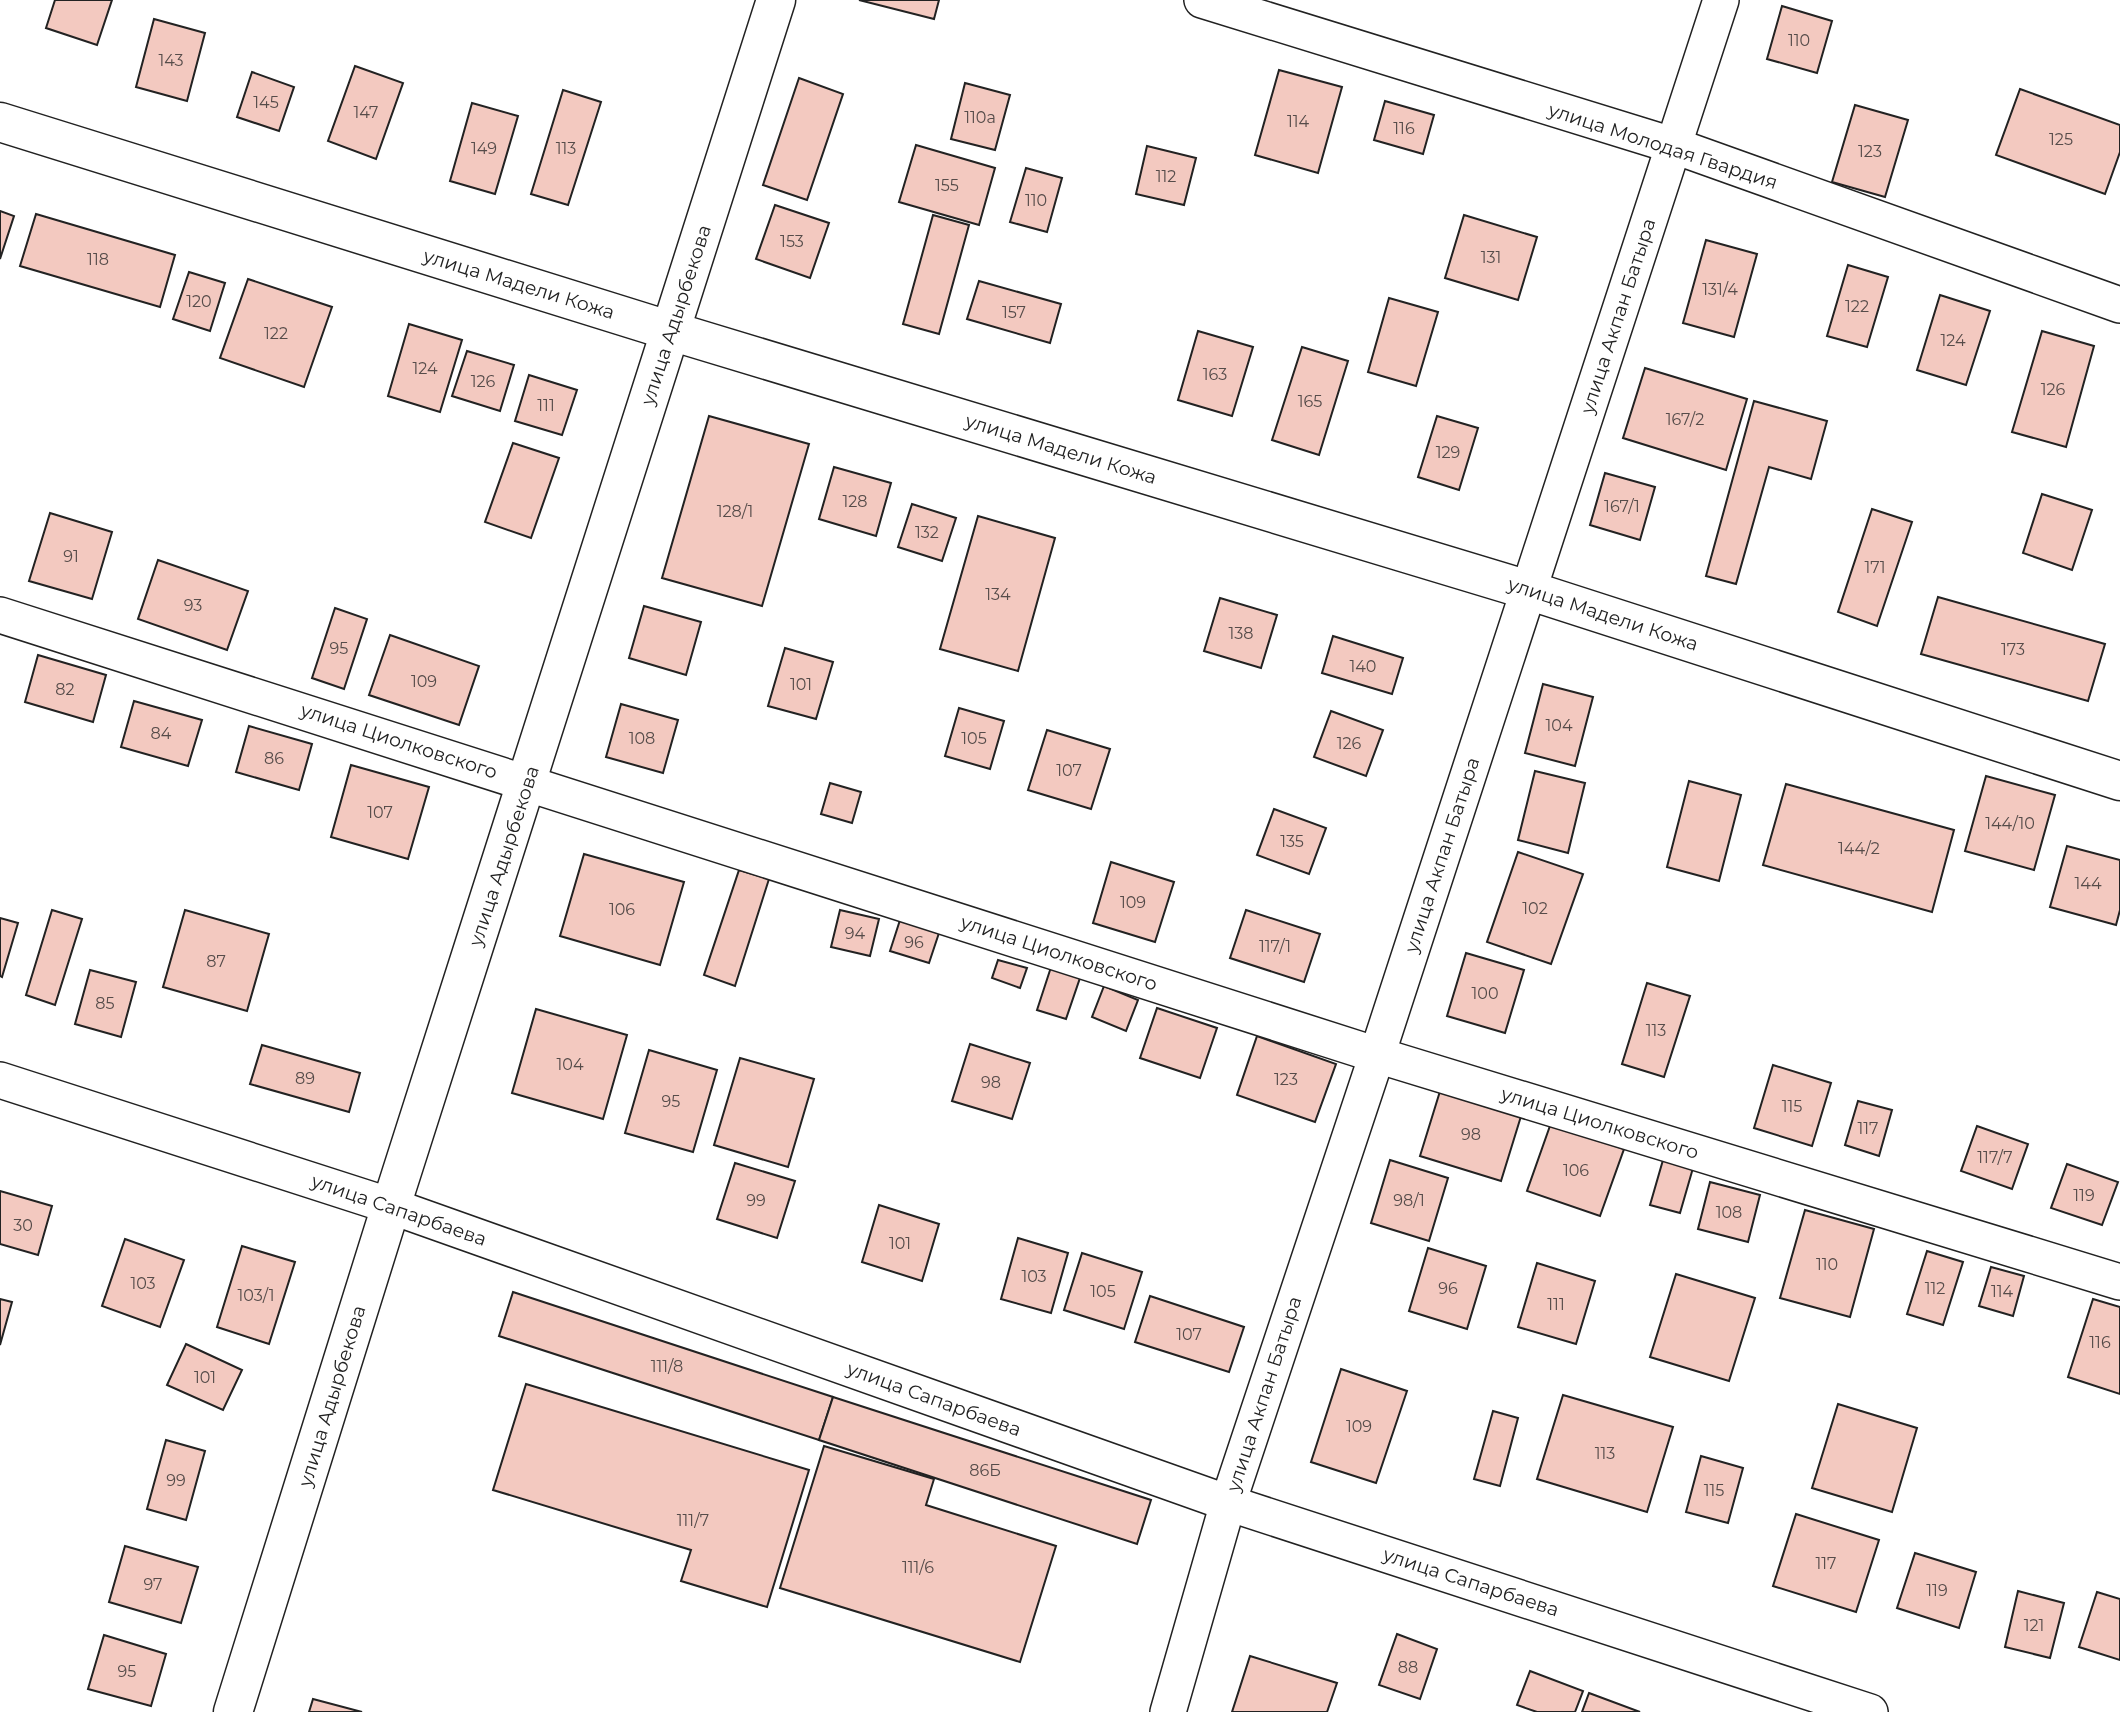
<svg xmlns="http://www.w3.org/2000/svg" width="2120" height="1712" font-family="Montserrat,sans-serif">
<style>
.building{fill:#f3c9c0;stroke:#222;stroke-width:2}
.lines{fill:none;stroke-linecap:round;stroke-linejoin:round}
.street-casing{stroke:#222;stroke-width:38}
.secondary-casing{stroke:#222;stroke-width:41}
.street{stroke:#fff;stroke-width:35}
.secondary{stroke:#fff;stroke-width:38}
.labels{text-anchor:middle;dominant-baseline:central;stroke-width:5;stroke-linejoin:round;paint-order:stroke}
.number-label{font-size:16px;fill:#564c4a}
.street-label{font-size:19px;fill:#222;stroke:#fff}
</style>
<rect width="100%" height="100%" fill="#fff"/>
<g class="building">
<polygon points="55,0 112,0 97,45 46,28"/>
<polygon points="859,0 939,0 934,19"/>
<polygon points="1782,6 1832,21 1817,73 1767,59"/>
<polygon points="154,19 205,33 187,101 136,87"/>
<polygon points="355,66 403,83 376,159 328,141"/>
<polygon points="1279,70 1342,87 1318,173 1255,155"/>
<polygon points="252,72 294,87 279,131 237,117"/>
<polygon points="799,78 843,94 807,200 763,185"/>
<polygon points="965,83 1010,95 995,150 951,139"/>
<polygon points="2020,89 2120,125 2120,152 2105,194 1996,155"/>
<polygon points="563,90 601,102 568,205 531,194"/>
<polygon points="1385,101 1434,115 1423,154 1374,140"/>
<polygon points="472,103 518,116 495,194 450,181"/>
<polygon points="1855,105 1908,120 1885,197 1832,182"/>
<polygon points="916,145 995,168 979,225 899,202"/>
<polygon points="1147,146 1196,158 1184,205 1136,194"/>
<polygon points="1026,168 1062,178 1047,232 1010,222"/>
<polygon points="775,205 829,223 810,278 756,259"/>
<polygon points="0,211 14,216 0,259"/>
<polygon points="36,214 175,255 160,307 20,266"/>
<polygon points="933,215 969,225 939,334 903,324"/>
<polygon points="1464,215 1537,237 1518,300 1445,278"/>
<polygon points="1706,240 1757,254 1734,337 1683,323"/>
<polygon points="1848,265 1888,277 1867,347 1827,336"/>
<polygon points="189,272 225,283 210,331 173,319"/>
<polygon points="248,279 332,307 304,387 220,358"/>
<polygon points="979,281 1061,304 1050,343 967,319"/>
<polygon points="1940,295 1990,311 1966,385 1917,370"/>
<polygon points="1389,298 1438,312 1416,386 1368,372"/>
<polygon points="409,324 462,340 440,412 388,396"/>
<polygon points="1198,331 1253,347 1232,416 1178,400"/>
<polygon points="2042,331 2094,346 2066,447 2012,432"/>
<polygon points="1302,347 1348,361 1319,455 1272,440"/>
<polygon points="467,351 514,365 500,411 452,396"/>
<polygon points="1645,368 1747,399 1726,470 1623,438"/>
<polygon points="529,375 577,390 562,435 515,421"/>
<polygon points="1754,401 1827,421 1811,479 1769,467 1736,584 1706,576"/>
<polygon points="709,416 809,444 762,606 662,578"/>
<polygon points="1437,416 1478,428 1459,490 1418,477"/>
<polygon points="513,443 559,458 531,538 485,522"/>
<polygon points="834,467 891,483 876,536 819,519"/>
<polygon points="1605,473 1655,487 1640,540 1590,525"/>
<polygon points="2042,494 2092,510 2072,570 2023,553"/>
<polygon points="912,504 956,518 942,561 898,547"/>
<polygon points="1872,509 1912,522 1877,626 1838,612"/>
<polygon points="50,513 112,532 92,599 29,581"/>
<polygon points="978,516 1055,538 1018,671 940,649"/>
<polygon points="158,560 248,591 227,650 138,619"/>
<polygon points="1938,597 2105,644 2088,701 1921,654"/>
<polygon points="1220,598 1277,615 1261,668 1204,651"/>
<polygon points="644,606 701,622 686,675 629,658"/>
<polygon points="335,608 367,619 344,689 312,678"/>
<polygon points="390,635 479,666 459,725 369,695"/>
<polygon points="1333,636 1403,658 1392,694 1322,673"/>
<polygon points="785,648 833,662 816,719 768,706"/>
<polygon points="38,655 106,675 93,722 25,702"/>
<polygon points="1543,684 1593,697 1575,766 1525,753"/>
<polygon points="134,701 202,720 188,766 121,747"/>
<polygon points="621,704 678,720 663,773 606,757"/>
<polygon points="959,708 1004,721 990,769 945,756"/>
<polygon points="1331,711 1383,730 1366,776 1314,757"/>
<polygon points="249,726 312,744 299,790 236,772"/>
<polygon points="1047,730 1110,749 1091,809 1028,790"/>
<polygon points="351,765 429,787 408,859 331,837"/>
<polygon points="1535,771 1585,783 1568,853 1518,840"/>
<polygon points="1986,776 2055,795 2034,870 1965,851"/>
<polygon points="1689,781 1741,795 1719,881 1667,867"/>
<polygon points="830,783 861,792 852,823 821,814"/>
<polygon points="1786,784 1954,830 1932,912 1763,865"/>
<polygon points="1274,809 1326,828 1309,874 1257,855"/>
<polygon points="2067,846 2120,860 2120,910 2116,925 2050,907"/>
<polygon points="1518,852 1583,874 1551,964 1487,942"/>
<polygon points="584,854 684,882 660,965 560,936"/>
<polygon points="1111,862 1174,882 1155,942 1093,923"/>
<polygon points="739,870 769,879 735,986 704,975"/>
<polygon points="52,910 82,919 55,1005 26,995"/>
<polygon points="185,910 269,934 247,1011 163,987"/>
<polygon points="840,910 879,919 870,956 831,947"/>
<polygon points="1246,910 1320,934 1304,982 1230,958"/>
<polygon points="0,918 18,923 2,977 0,976"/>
<polygon points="900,920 939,933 929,963 890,951"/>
<polygon points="1466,953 1524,970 1505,1033 1447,1016"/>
<polygon points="998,960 1027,968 1020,988 992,978"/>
<polygon points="1053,961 1082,972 1066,1019 1037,1010"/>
<polygon points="90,970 136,982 121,1037 75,1024"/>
<polygon points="1647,983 1690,996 1664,1077 1622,1064"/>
<polygon points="1104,986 1138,1000 1126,1031 1092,1017"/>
<polygon points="1157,1008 1217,1028 1200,1078 1140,1058"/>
<polygon points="536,1009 627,1035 603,1119 512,1093"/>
<polygon points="1257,1036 1336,1064 1315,1122 1237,1095"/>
<polygon points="970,1044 1030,1063 1012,1119 952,1101"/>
<polygon points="262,1045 360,1073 349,1112 250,1084"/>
<polygon points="649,1050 717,1070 693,1152 625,1133"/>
<polygon points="740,1058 814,1079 788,1167 714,1145"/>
<polygon points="1773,1065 1831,1083 1812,1146 1754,1128"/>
<polygon points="1441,1088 1522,1113 1501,1181 1420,1156"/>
<polygon points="1858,1101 1892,1110 1879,1156 1845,1145"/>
<polygon points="1551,1123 1624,1149 1600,1216 1527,1191"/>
<polygon points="1977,1126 2028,1144 2012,1189 1961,1171"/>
<polygon points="1390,1160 1448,1178 1429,1241 1371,1223"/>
<polygon points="1663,1160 1693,1168 1680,1213 1650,1205"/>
<polygon points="735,1163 795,1181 777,1238 717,1219"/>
<polygon points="2067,1164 2118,1182 2102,1225 2051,1208"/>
<polygon points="1710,1182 1760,1195 1748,1242 1698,1229"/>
<polygon points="0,1191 52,1206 38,1255 0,1244"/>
<polygon points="879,1205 939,1224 922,1281 862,1262"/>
<polygon points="1805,1210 1874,1229 1850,1317 1780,1298"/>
<polygon points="1018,1238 1068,1253 1051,1313 1001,1299"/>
<polygon points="125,1239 184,1260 160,1327 102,1306"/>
<polygon points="242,1246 295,1262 269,1344 217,1327"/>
<polygon points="1428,1248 1486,1266 1467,1329 1409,1311"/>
<polygon points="1927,1251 1963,1262 1943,1325 1907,1314"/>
<polygon points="1082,1253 1142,1272 1124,1329 1064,1310"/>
<polygon points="1537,1263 1595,1281 1576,1344 1518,1327"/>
<polygon points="1991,1267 2024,1276 2013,1316 1979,1306"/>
<polygon points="1676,1274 1755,1298 1729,1381 1650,1357"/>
<polygon points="513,1292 833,1397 819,1440 499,1336"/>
<polygon points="1150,1296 1244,1327 1229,1372 1135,1342"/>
<polygon points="0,1299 12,1302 0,1345"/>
<polygon points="2093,1299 2120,1307 2120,1394 2068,1377"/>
<polygon points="186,1344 242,1370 223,1410 167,1385"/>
<polygon points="1341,1369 1407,1391 1376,1483 1311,1462"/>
<polygon points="526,1384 809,1470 767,1607 681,1581 691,1550 493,1490"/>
<polygon points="1563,1395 1673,1427 1647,1512 1537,1479"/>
<polygon points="833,1397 1151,1500 1137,1544 819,1440"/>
<polygon points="1838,1404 1917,1428 1892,1512 1812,1488"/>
<polygon points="1493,1411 1518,1418 1500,1486 1474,1479"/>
<polygon points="166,1440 205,1451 186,1520 147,1509"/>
<polygon points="824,1446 934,1479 926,1505 1056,1546 1020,1662 780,1588"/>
<polygon points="1701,1456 1743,1468 1728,1523 1686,1512"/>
<polygon points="1796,1514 1879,1540 1856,1612 1773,1586"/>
<polygon points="125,1546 198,1567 181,1623 109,1602"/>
<polygon points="1915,1553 1976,1572 1959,1628 1897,1608"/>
<polygon points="2018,1591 2064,1603 2050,1658 2005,1647"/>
<polygon points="2097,1592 2120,1599 2120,1660 2079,1647"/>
<polygon points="1397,1634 1437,1649 1420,1699 1379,1685"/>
<polygon points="104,1635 166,1654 151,1706 88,1689"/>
<polygon points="1250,1656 1337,1683 1327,1712 1232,1712"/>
<polygon points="1530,1671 1583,1691 1575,1712 1537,1712 1517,1705"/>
<polygon points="1589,1693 1640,1712 1582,1712"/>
<polygon points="313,1699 362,1712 309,1712"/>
</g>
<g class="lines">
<g class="street-casing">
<g id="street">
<polyline points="1202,0 1675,146 2120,305"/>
<polyline points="0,615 1377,1055 2120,1282"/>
<polyline points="0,1080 391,1206 1228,1503 1870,1712"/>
<polyline points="1168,1712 1228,1503 1377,1055 1721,0"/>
</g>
</g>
<g class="secondary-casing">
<g id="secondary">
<polyline points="0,122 671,331 1528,590 2120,781"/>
<polyline points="233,1712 391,1206 776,0"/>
</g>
</g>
<use href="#street" class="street"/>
<use href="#secondary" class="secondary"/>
</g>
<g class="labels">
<g class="number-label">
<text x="1799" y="40">110</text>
<text x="171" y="60">143</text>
<text x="266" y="102">145</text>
<text x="366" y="112">147</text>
<text x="980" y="117">110а</text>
<text x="1298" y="121">114</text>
<text x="1404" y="128">116</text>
<text x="2061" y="139">125</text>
<text x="484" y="148">149</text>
<text x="566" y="148">113</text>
<text x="1870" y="151">123</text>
<text x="1166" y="176">112</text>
<text x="947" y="185">155</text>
<text x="1036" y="200">110</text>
<text x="792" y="241">153</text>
<text x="1491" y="257">131</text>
<text x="98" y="259">118</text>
<text x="1720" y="289">131/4</text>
<text x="199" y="301">120</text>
<text x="1857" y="306">122</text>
<text x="1014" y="312">157</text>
<text x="276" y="333">122</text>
<text x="1953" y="340">124</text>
<text x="425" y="368">124</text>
<text x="1215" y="374">163</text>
<text x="483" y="381">126</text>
<text x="2053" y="389">126</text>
<text x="1310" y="401">165</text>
<text x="546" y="405">111</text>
<text x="1685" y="419">167/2</text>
<text x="1448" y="452">129</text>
<text x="855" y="501">128</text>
<text x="1622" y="506">167/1</text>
<text x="735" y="511">128/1</text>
<text x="927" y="532">132</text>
<text x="71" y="556">91</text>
<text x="1875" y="567">171</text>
<text x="998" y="594">134</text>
<text x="193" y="605">93</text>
<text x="1241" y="633">138</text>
<text x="339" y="648">95</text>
<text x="2013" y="649">173</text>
<text x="1363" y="666">140</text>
<text x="424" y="681">109</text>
<text x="801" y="684">101</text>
<text x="65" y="689">82</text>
<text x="1559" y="725">104</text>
<text x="161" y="733">84</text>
<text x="642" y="738">108</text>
<text x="974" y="738">105</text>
<text x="1349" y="743">126</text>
<text x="274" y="758">86</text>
<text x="1069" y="770">107</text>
<text x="380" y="812">107</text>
<text x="2010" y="823">144/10</text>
<text x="1292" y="841">135</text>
<text x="1859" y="848">144/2</text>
<text x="2088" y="883">144</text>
<text x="1133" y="902">109</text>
<text x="1535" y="908">102</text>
<text x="622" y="909">106</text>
<text x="855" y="933">94</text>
<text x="914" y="942">96</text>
<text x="1275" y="946">117/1</text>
<text x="216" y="961">87</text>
<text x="1485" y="993">100</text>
<text x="105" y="1003">85</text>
<text x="1656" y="1030">113</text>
<text x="570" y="1064">104</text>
<text x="305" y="1078">89</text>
<text x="1286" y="1079">123</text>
<text x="991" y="1082">98</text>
<text x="671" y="1101">95</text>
<text x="1792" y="1106">115</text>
<text x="1868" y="1128">117</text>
<text x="1471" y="1134">98</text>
<text x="1995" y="1157">117/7</text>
<text x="1576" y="1170">106</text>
<text x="2084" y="1195">119</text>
<text x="756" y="1200">99</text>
<text x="1409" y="1200">98/1</text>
<text x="1729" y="1212">108</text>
<text x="23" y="1225">30</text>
<text x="900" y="1243">101</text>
<text x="1827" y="1264">110</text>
<text x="1034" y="1276">103</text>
<text x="143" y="1283">103</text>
<text x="1448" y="1288">96</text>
<text x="1935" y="1288">112</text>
<text x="1103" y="1291">105</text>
<text x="2002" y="1291">114</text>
<text x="256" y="1295">103/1</text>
<text x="1556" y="1304">111</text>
<text x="1189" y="1334">107</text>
<text x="2100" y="1342">116</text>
<text x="667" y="1366">111/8</text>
<text x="205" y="1377">101</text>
<text x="1359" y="1426">109</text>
<text x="1605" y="1453">113</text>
<text x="985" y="1470">86Б</text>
<text x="176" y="1480">99</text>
<text x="1714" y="1490">115</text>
<text x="693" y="1520">111/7</text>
<text x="1826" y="1563">117</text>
<text x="918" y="1567">111/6</text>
<text x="153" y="1584">97</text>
<text x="1937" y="1590">119</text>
<text x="2034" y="1625">121</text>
<text x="1408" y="1667">88</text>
<text x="127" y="1671">95</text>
</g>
<g class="street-label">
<text transform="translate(1663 146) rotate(18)">улица Молодая Гвардия</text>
<text transform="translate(519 284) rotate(17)">улица Мадели Кожа</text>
<text transform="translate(676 315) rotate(-72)">улица Адырбекова</text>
<text transform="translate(1618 316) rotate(-72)">улица Акпан Батыра</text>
<text transform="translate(1061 449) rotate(17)">улица Мадели Кожа</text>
<text transform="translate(1603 614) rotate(18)">улица Мадели Кожа</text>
<text transform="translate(399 741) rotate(18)">улица Циолковского</text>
<text transform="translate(1442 855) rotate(-72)">улица Акпан Батыра</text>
<text transform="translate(504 856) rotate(-72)">улица Адырбекова</text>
<text transform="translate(1059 953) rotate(18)">улица Циолковского</text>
<text transform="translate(1600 1123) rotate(17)">улица Циолковского</text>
<text transform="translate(399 1210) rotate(19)">улица Сапарбаева</text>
<text transform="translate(1264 1394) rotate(-72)">улица Акпан Батыра</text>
<text transform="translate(332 1396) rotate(-73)">улица Адырбекова</text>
<text transform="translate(934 1399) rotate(20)">улица Сапарбаева</text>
<text transform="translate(1471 1582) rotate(18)">улица Сапарбаева</text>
</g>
</g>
</svg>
